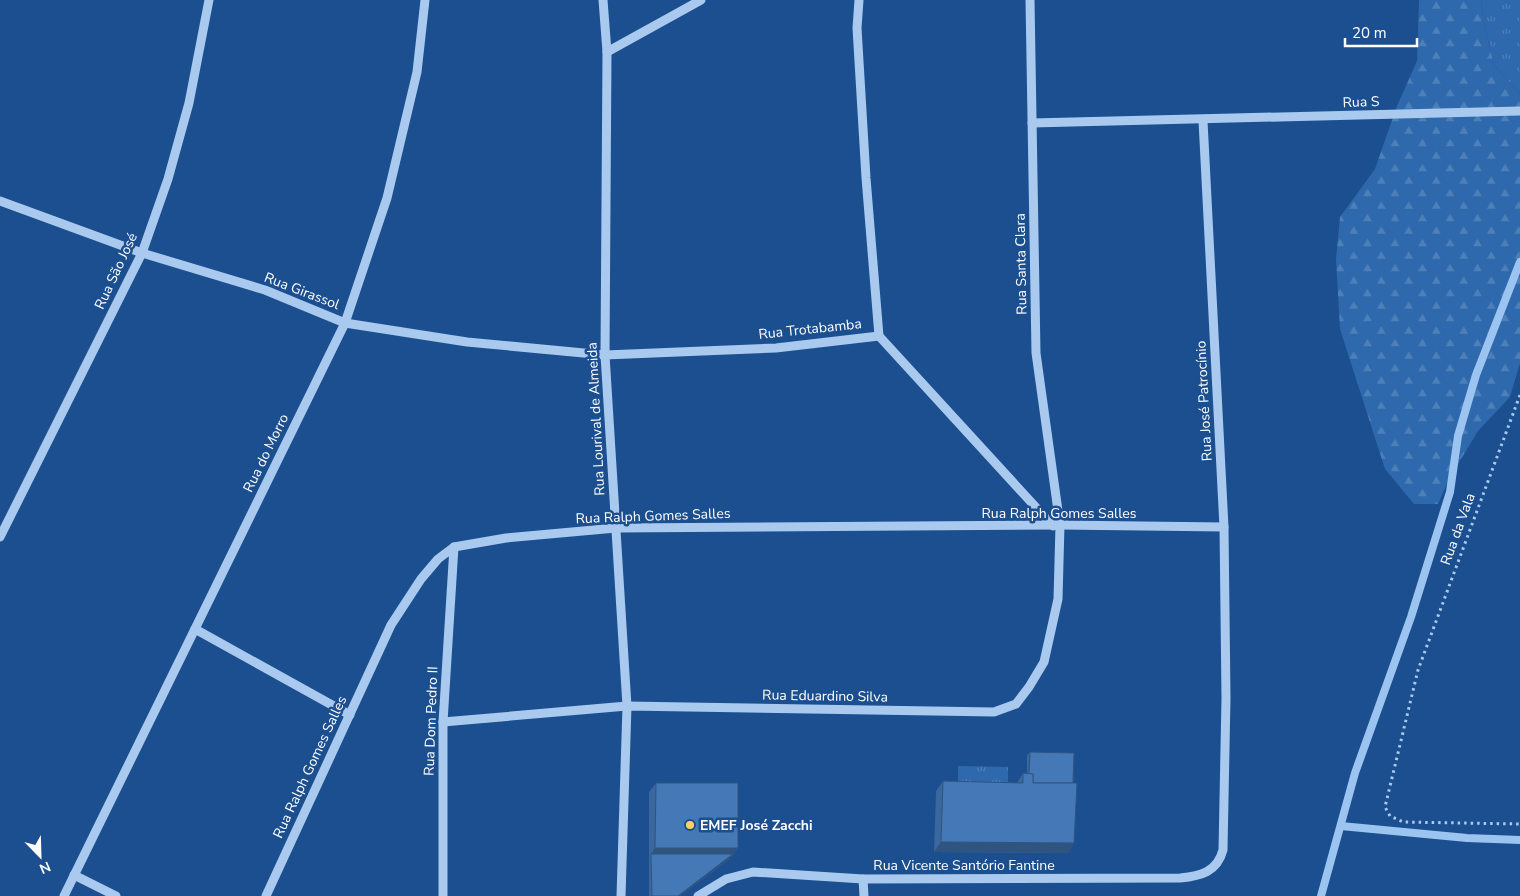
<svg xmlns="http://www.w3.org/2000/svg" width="1520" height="896" font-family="'Nunito Sans',sans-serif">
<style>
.grass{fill:url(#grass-tufts)}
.forest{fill:url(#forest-firs)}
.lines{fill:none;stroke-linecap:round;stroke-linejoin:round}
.stream{stroke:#9cc4f0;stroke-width:8}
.path{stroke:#a9c9ee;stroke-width:3;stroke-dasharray:2.5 4;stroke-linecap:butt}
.minor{stroke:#a9c9ee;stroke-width:9}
.wall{fill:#3a679d}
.shaded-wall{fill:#305480}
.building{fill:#4478b7;stroke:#305480}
.poi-dot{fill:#ffd166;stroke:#1b4f8f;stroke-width:2}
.labels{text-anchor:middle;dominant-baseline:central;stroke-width:5;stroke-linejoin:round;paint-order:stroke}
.street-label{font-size:14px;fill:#fff;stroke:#1b4f8f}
.poi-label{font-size:14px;font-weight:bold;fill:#fff;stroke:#1b4f8f;text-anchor:start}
</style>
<defs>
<pattern id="grass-tufts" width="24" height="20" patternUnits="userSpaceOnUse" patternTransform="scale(1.25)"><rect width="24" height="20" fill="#2e69ad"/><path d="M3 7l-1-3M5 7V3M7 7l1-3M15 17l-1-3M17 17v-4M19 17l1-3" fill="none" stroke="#4d80b9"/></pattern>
<pattern id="forest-firs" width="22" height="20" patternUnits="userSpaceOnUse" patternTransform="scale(1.25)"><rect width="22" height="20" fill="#2e69ad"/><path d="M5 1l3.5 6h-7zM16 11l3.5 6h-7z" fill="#4d80b9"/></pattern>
</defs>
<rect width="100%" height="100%" fill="#1b4f8f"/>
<g class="grass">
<polygon points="1481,0 1520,0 1520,94 1494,65 1483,18"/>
<polygon points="958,766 1008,767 1008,787 958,786"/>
</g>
<polygon class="forest" points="1419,0 1481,0 1483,18 1494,65 1520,94 1520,363 1510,397 1478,431 1450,477 1438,504 1414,504 1385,469 1340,329 1336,259 1340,217 1375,169 1397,106 1417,61"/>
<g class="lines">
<g class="stream">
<polyline points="1341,826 1467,838 1520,840"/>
<polyline points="1321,896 1355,773 1411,617 1450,492 1458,436 1476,375 1520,262"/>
</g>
<polyline class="path" points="1520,395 1418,670 1385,807 1390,816 1403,822 1520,824"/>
<g class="minor">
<polyline points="603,0 607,52 605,355 627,706 621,896"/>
<polyline points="859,0 857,28 866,178 879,336"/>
<polyline points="607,52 701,0"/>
<polyline points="1032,123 1520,111"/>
<polyline points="0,201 142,253 265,290 345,323 467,342 605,355 776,348 879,336"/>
<polyline points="879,336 1053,526"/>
<polyline points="0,537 142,253 168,179 189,103 209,0"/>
<polyline points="195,629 350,715"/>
<polyline points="443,722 627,706 994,712 1016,704 1029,687 1044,662 1058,599 1060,525 1036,353 1030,0"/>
<polyline points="74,875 116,896"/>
<polyline points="863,879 864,896"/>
<polyline points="64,896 345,323 387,198 417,72 425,0"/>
<polyline points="266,896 391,625 421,579 438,559 454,547 506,538 616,528 1060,525 1224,527"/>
<polyline points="443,896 443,722 454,547"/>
<path d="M698,896L726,879L753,872L863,879L1180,878C1201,876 1217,872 1223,850L1226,698L1224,527L1203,121"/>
</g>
</g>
<g class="wall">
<polygon points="1030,752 1073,783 1074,843 1068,853 934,852 936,791 943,781 1017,783 1023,773 1027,774 1027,755"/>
<polygon points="656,783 738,848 731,858 680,896 649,896 649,792"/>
</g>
<g class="shaded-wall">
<polygon points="941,842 1074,843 1068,853 934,852"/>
<polygon points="655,848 738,848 731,858 680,896 678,896 651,854"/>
</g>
<g class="building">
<polygon points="1030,752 1074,753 1073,783 1033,783 1033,774 1029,774"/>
<polygon points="1023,773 1033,774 1033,783 1077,783 1074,843 941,842 943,781 1023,783"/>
<polygon points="656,783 738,783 738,848 655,848"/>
<polygon points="651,854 733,854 678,896 652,896"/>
</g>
<circle class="poi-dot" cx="690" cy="825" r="5"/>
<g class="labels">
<g class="street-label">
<text transform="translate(1361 102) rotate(-2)">Rua S</text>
<text transform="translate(1021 264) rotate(-91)">Rua Santa Clara</text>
<text transform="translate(116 271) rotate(-65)">Rua São José</text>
<text transform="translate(302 291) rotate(21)">Rua Girassol</text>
<text transform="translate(810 329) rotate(-6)">Rua Trotabamba</text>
<text transform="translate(1204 401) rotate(-93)">Rua José Patrocínio</text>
<text transform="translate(596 419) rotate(-93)">Rua Lourival de Almeida</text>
<text transform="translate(266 453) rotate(-64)">Rua do Morro</text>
<text x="1059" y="513">Rua Ralph Gomes Salles</text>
<text transform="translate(653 516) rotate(-2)">Rua Ralph Gomes Salles</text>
<text transform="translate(1458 529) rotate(-70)">Rua da Vala</text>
<text transform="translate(825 696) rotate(1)">Rua Eduardino Silva</text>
<text transform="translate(431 721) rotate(-88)">Rua Dom Pedro II</text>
<text transform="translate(310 767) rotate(-65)">Rua Ralph Gomes Salles</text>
<text x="964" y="865">Rua Vicente Santório Fantine</text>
</g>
<g class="poi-label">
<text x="700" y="825">EMEF José Zacchi</text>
</g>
</g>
<g transform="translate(40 856) rotate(157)" stroke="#1b4f8f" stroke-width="4" paint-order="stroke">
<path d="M0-4L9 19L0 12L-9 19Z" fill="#ffffff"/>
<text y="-8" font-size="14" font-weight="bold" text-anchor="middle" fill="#ffffff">N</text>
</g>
<path d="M1345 38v8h72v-8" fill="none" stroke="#ffffff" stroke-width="2.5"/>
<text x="1352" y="38" font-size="15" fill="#ffffff" stroke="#1b4f8f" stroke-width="4" paint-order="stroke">20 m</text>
</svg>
